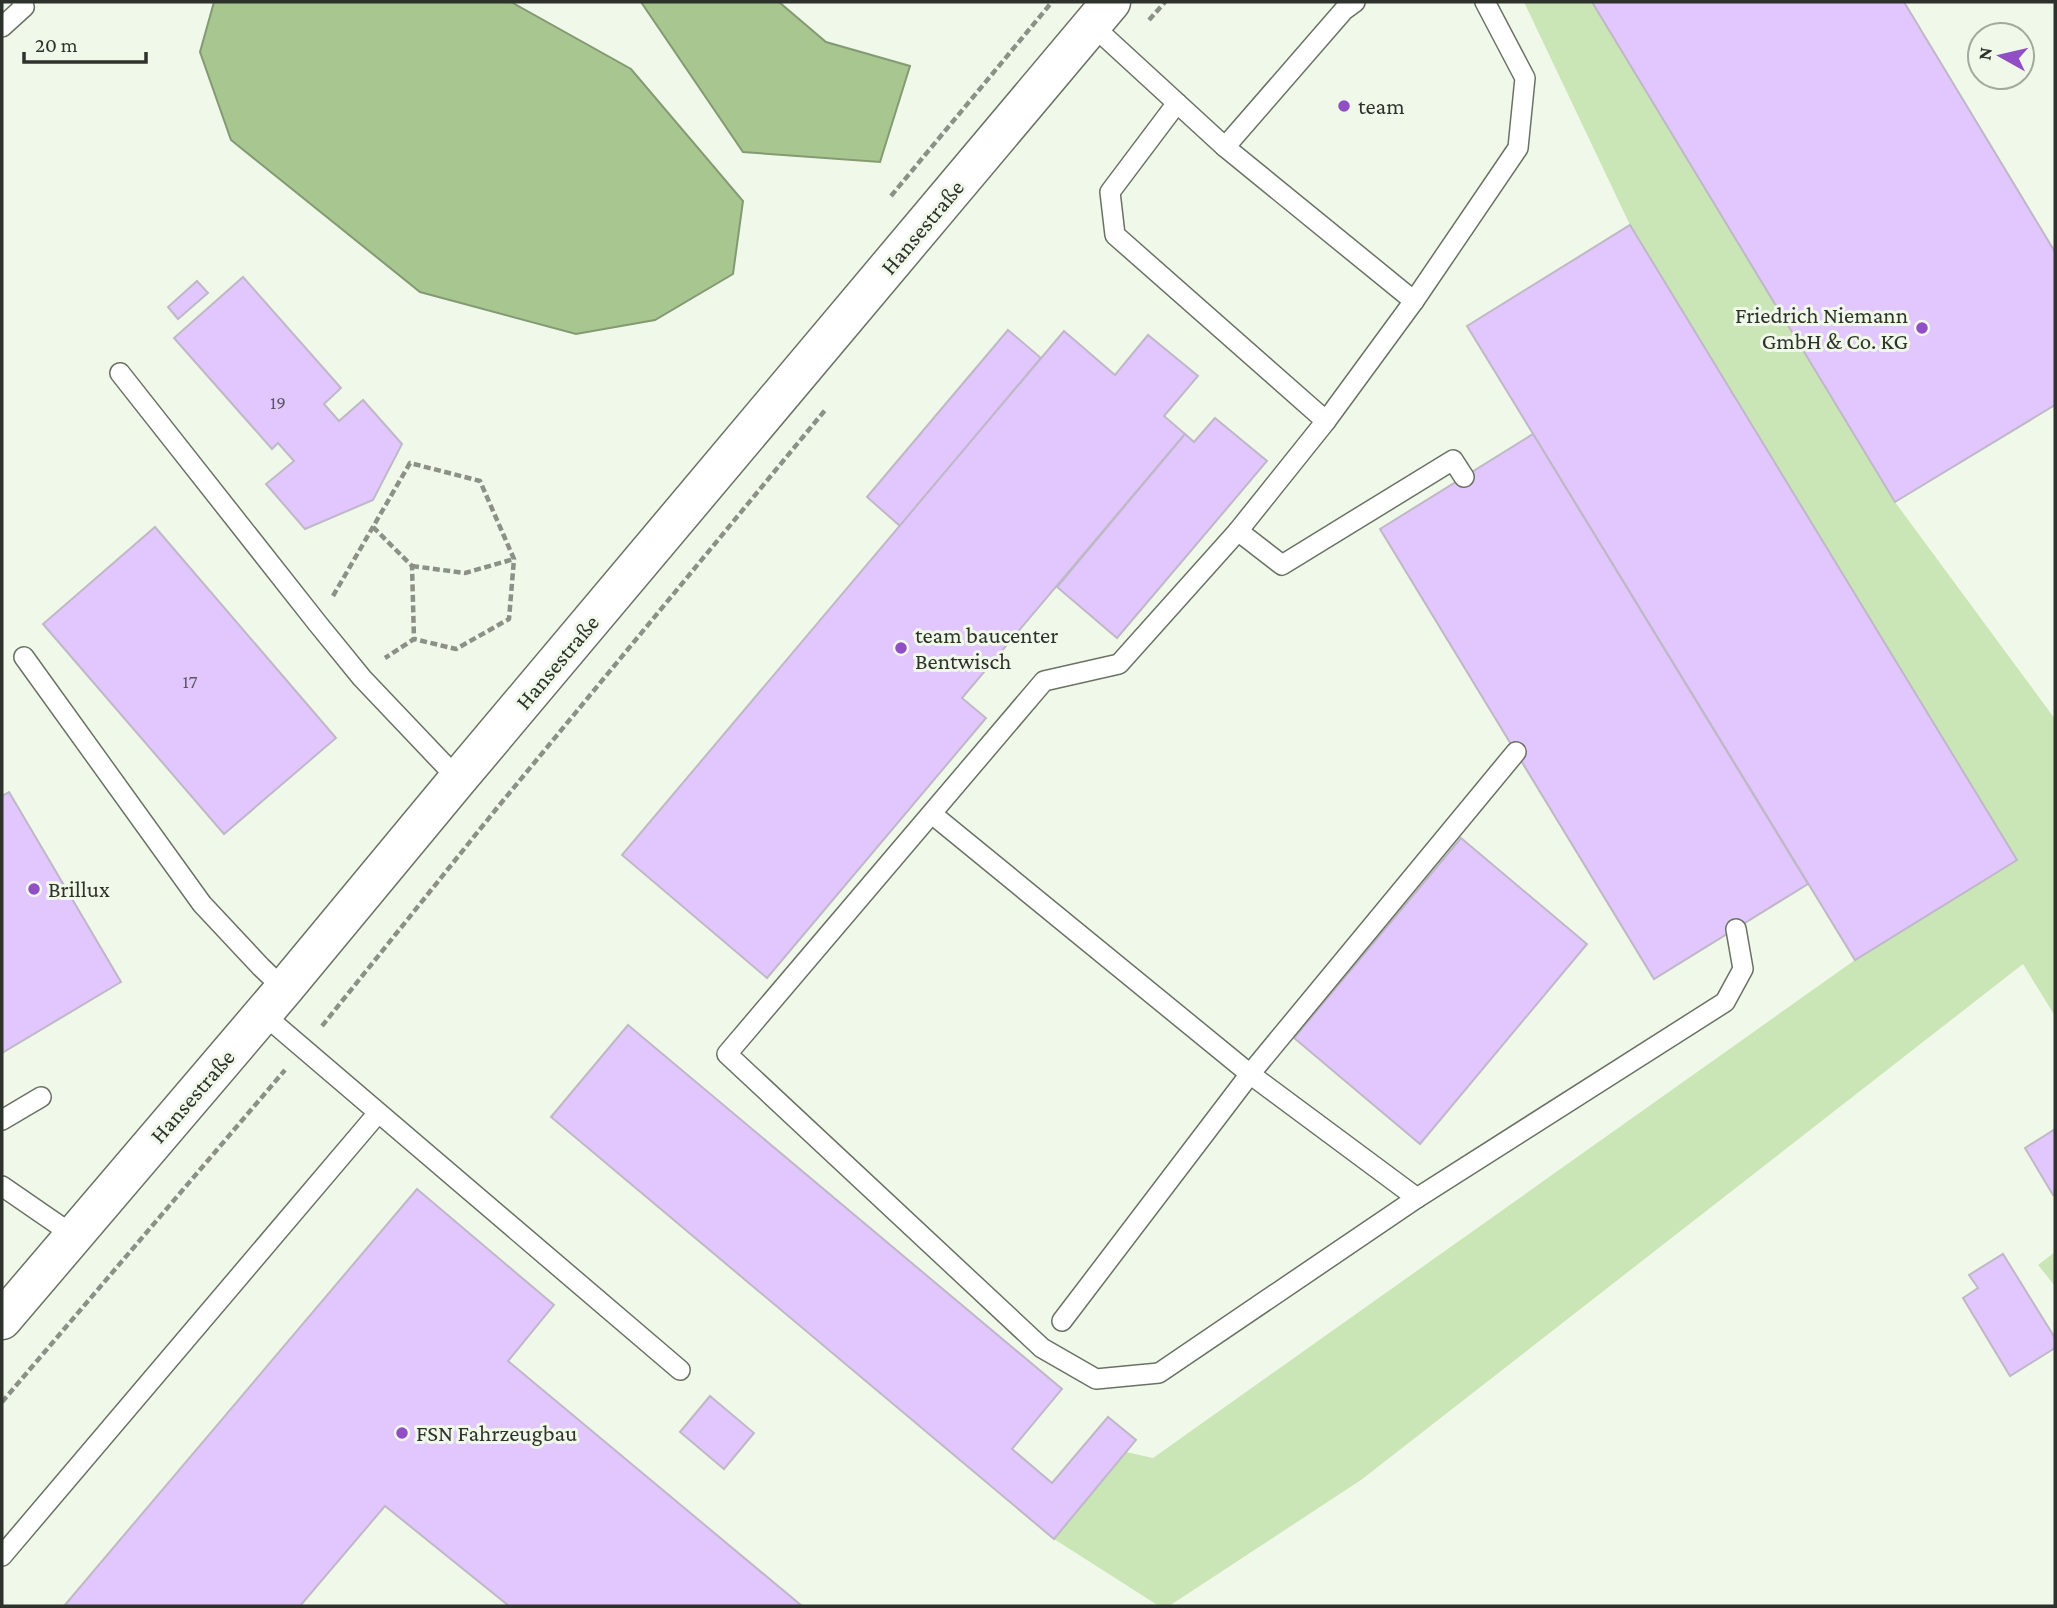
<svg xmlns="http://www.w3.org/2000/svg" width="2057" height="1608" font-family="'Crimson Pro',serif">
<style>
.green{fill:#cae5b6}
.water{fill:#a7c690;stroke:#839a72;stroke-width:2}
.building{fill:#e2c6fe;stroke:#bfb8c7;stroke-width:2}
.lines{fill:none;stroke-linecap:round;stroke-linejoin:round}
.service-casing{stroke:#6a7265;stroke-width:22}
.tertiary-casing{stroke:#6a7265;stroke-width:41}
.path{stroke:#8b9186;stroke-width:4.5;stroke-dasharray:7 3.5;stroke-linecap:butt}
.service{stroke:#fff;stroke-width:19}
.tertiary{stroke:#fff;stroke-width:38}
.poi-dot{fill:#904fc4;stroke:#f0f9e9;stroke-width:2.5}
.labels{text-anchor:middle;dominant-baseline:central;stroke-width:6;stroke-linejoin:round;paint-order:stroke}
.number-label{font-size:19px;fill:#5b5760}
.poi-label{font-size:23px;fill:#2e322c;stroke:#f0f9e9;text-anchor:start}
.street-label{font-size:23px;fill:#2e322c;stroke:#f0f9e9}
</style>
<rect width="100%" height="100%" fill="#f0f9e9"/>
<g class="green">
<polygon points="1524,2 1592,2 1895,502 2055,719 2055,1016 2023,964 1361,1480 1169,1606 1159,1606 1054,1539 1126,1452 1153,1458 1855,960 2017,860 1630,225"/>
<polygon points="2055,1252 2055,1286 2038,1265"/>
</g>
<g class="water">
<polygon points="214,2 511,2 631,69 743,201 733,274 655,320 576,334 420,292 231,140 200,52"/>
<polygon points="641,2 779,2 826,42 910,66 880,162 743,152"/>
</g>
<g class="building">
<polygon points="1592,2 1904,2 2055,252 2055,405 1895,502"/>
<polygon points="1630,225 2017,860 1855,960 1467,326"/>
<polygon points="243,277 341,388 324,404 339,421 363,400 402,444 373,500 305,529 266,484 294,461 278,443 272,449 174,338"/>
<polygon points="197,281 208,293 178,319 168,307"/>
<polygon points="1008,330 1041,358 900,526 867,497"/>
<polygon points="1064,331 1115,375 1148,335 1198,376 1164,416 1185,434 962,698 986,718 767,978 622,855"/>
<polygon points="1215,418 1267,461 1117,638 1057,587 1185,434 1194,442"/>
<polygon points="1533,434 1808,884 1654,979 1380,529"/>
<polygon points="155,527 336,738 224,834 43,624"/>
<polygon points="9,792 121,982 2,1053 2,796"/>
<polygon points="1461,838 1587,944 1420,1144 1294,1038"/>
<polygon points="628,1025 1062,1389 1012,1449 1052,1483 1108,1417 1136,1440 1054,1539 551,1117"/>
<polygon points="2055,1129 2055,1194 2053,1195 2025,1148"/>
<polygon points="417,1189 554,1305 508,1361 802,1606 509,1606 385,1506 300,1606 64,1606"/>
<polygon points="2003,1254 2055,1338 2055,1348 2010,1376 1963,1298 1978,1288 1969,1275"/>
<polygon points="710,1396 754,1433 724,1469 680,1432"/>
</g>
<g class="lines">
<g class="service-casing">
<g id="service">
<polyline points="1485,2 1525,78 1518,148 1414,301 1326,421 1238,531 1119,664 1044,681 727,1054 1042,1348 1096,1379 1159,1373 1417,1198 1725,1002 1743,969 1736,929"/>
<polyline points="1092,25 1225,147 1414,301"/>
<polyline points="2,27 24,7 22,2"/>
<polyline points="1177,103 1110,192 1115,235 1326,421"/>
<polyline points="1225,147 1344,10 1355,2"/>
<polyline points="120,373 318,624 362,678 458,779"/>
<polyline points="1238,531 1282,565 1453,460 1464,477"/>
<polyline points="24,657 202,904 261,967 284,989"/>
<polyline points="932,814 1250,1074 1417,1198"/>
<polyline points="263,1014 680,1370"/>
<polyline points="2,1120 41,1097"/>
<polyline points="2,1186 73,1235"/>
<polyline points="1062,1321 1250,1074 1516,752"/>
<polyline points="2,1556 378,1113"/>
</g>
</g>
<g class="tertiary-casing">
<polyline id="tertiary" points="2,1320 284,989 458,779 1111,2"/>
</g>
<g class="path">
<polyline points="1149,20 1165,2"/>
<polyline points="891,196 1052,2"/>
<polyline points="373,527 412,566 414,639 385,658"/>
<polyline points="412,566 465,573 514,559"/>
<polyline points="333,596 410,463 480,481 514,559 509,619 456,649 414,639"/>
<polyline points="322,1026 497,808 826,409"/>
<polyline points="2,1402 285,1070"/>
</g>
<use href="#service" class="service"/>
<use href="#tertiary" class="tertiary"/>
</g>
<g class="poi-dot">
<circle cx="1344" cy="106" r="7"/>
<circle cx="1922" cy="328" r="7"/>
<circle cx="901" cy="648" r="7"/>
<circle cx="34" cy="889" r="7"/>
<circle cx="402" cy="1433" r="7"/>
</g>
<g class="labels">
<g class="number-label">
<text x="278" y="402">19</text>
<text x="190" y="681">17</text>
</g>
<g class="poi-label">
<text x="1358" y="106">team</text>
<text x="1908" y="315" text-anchor="end">Friedrich Niemann<tspan x="1908" dy="26">GmbH &amp; Co. KG</tspan></text>
<text x="915" y="635">team baucenter<tspan x="915" dy="26">Bentwisch</tspan></text>
<text x="48" y="889">Brillux</text>
<text x="416" y="1433">FSN Fahrzeugbau</text>
</g>
<g class="street-label">
<text transform="translate(922 227) rotate(-50)">Hansestraße</text>
<text transform="translate(557 662) rotate(-50)">Hansestraße</text>
<text transform="translate(192 1096) rotate(-49)">Hansestraße</text>
</g>
</g>
<rect width="2057" height="1608" fill="none" stroke="#2e322c" stroke-width="7"/>
<g transform="translate(2001 56) rotate(278)"><circle r="33" fill="#f0f9e9" stroke="#a2a99d" stroke-width="2"/>
<path d="M0-5L12 26L0 18L-12 26Z" fill="#904fc4"/>
<text y="-10" font-size="19" font-weight="bold" text-anchor="middle" fill="#2e322c">N</text>
</g>
<path d="M24 52v10h122v-10" fill="none" stroke="#2e322c" stroke-width="3.5"/>
<text x="35" y="52" font-size="21" fill="#2e322c" stroke="#f0f9e9" stroke-width="5" paint-order="stroke">20 m</text>
</svg>
